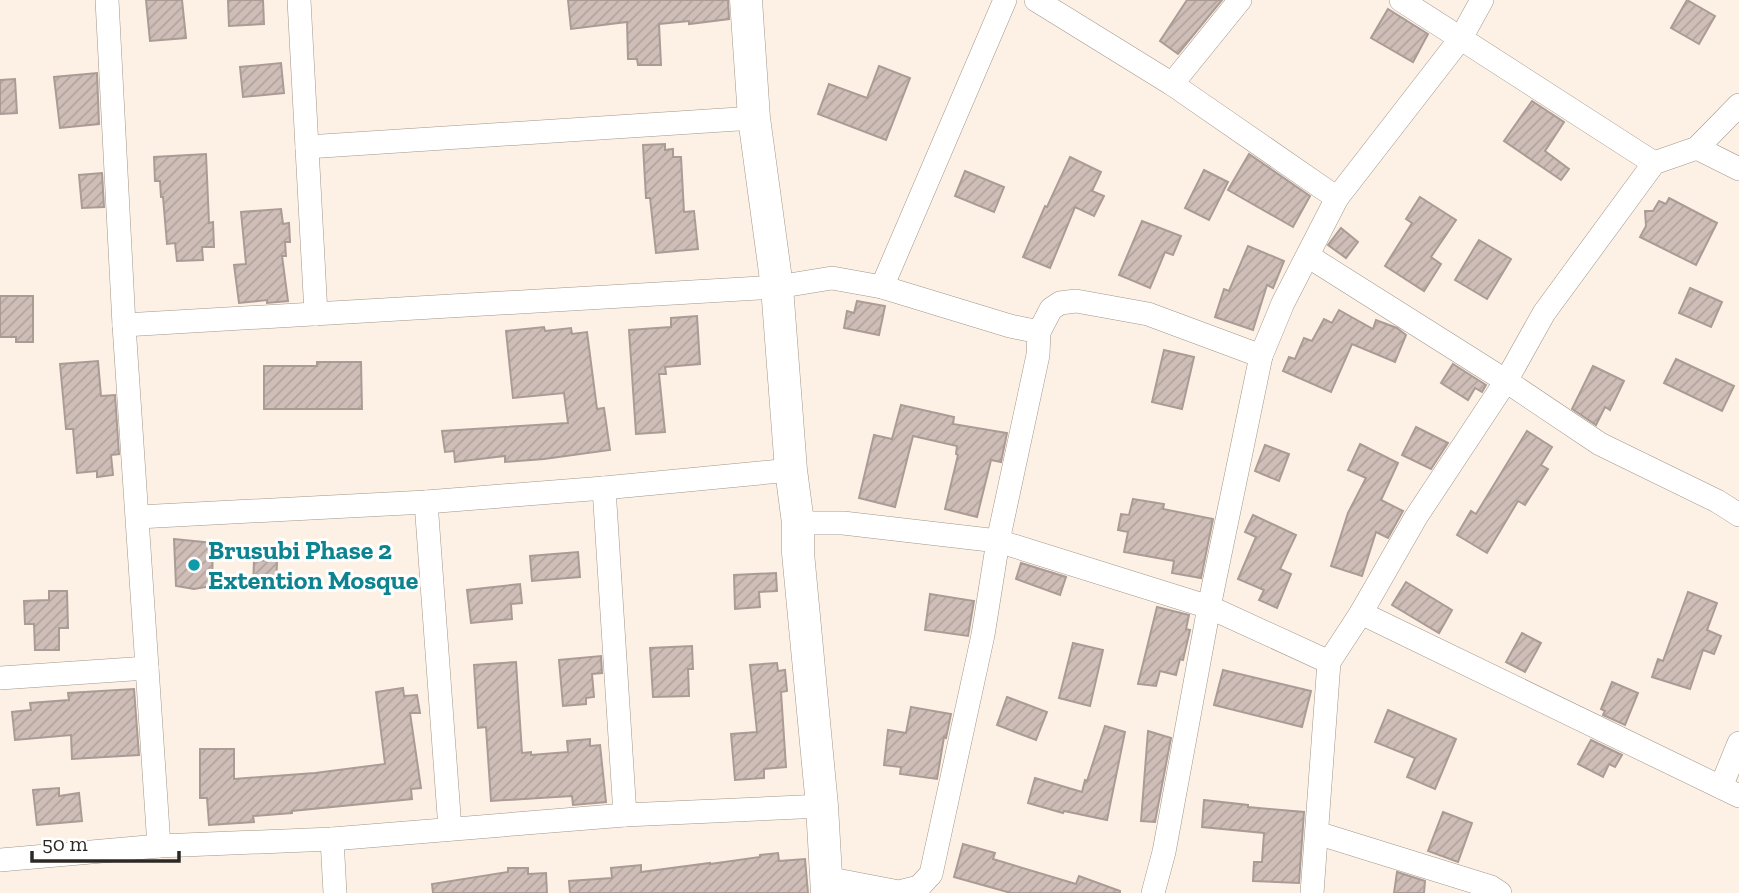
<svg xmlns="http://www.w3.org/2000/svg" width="1739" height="893" font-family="'Zilla Slab',serif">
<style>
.building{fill:url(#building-hatch);stroke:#ab9b95;stroke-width:2}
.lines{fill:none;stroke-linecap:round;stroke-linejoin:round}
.street-casing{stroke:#a1968a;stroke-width:24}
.secondary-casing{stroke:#a1968a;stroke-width:33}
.street{stroke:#fff;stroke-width:23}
.secondary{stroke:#fff;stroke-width:32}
.culture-dot{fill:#0f9aa8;stroke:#fff;stroke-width:2.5}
.labels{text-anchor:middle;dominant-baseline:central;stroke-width:6;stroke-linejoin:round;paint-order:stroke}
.culture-label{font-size:26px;font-weight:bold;fill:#0d838f;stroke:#fff;text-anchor:start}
</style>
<defs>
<pattern id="building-hatch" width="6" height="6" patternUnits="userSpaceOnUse" patternTransform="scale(1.75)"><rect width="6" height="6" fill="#cfbeb8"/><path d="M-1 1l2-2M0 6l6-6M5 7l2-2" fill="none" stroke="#b2a39e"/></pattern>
</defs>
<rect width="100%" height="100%" fill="#fdf1e5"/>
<g class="building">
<polygon points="146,0 182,0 186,38 150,41"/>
<polygon points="228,0 263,0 264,24 229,26"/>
<polygon points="568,0 728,0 729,19 689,24 689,21 659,24 661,65 638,65 637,59 628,59 627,22 571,29"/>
<polygon points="1187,0 1222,0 1178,54 1160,41"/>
<polygon points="1687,0 1715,16 1699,44 1671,28"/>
<polygon points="1388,9 1428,34 1413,62 1371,38"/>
<polygon points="281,63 284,93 243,97 240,67"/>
<polygon points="879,66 910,78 886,140 818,114 829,84 867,98"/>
<polygon points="97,73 99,124 60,128 54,77"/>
<polygon points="15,79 17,113 0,114 0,80"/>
<polygon points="1532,101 1564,122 1545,151 1569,169 1561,180 1504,141"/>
<polygon points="665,144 665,150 673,149 673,157 681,157 684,212 694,211 698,249 656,253 650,198 646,198 643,145"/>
<polygon points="206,154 209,223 213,222 214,247 202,247 203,260 177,261 175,243 167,244 163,197 161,197 160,181 155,181 154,157"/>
<polygon points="1249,154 1310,196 1293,227 1228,190"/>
<polygon points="1070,157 1101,172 1092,191 1104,196 1094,216 1075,207 1050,268 1023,257 1045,206 1047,207"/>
<polygon points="1204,170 1228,182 1209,220 1185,208"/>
<polygon points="965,171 1004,187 994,212 955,196"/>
<polygon points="102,173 104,207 82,208 79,175"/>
<polygon points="1420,197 1456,220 1431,257 1441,264 1424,291 1385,266 1412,223 1406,219"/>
<polygon points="1669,198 1717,223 1696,265 1640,237 1646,226 1645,211 1653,211 1659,201 1666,204"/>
<polygon points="281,209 283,224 289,223 290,242 285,242 286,256 282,256 288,301 267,303 267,300 239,303 234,265 246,264 241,212"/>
<polygon points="1142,221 1181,236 1173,255 1165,252 1150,288 1119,275"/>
<polygon points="1341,228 1358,242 1346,258 1328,245"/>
<polygon points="1479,240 1511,259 1487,299 1455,280"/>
<polygon points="1248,246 1284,261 1273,288 1267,285 1253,330 1215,317 1224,289 1229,291"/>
<polygon points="1690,288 1722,302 1711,327 1679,313"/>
<polygon points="0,296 33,296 33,342 16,342 16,337 0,337"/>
<polygon points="857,301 885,306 879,335 844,328 847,311 854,313"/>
<polygon points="1339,310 1373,329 1376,320 1397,328 1406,335 1395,362 1352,344 1331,392 1283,371 1289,357 1295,359 1304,338 1312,341 1324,319 1332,323"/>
<polygon points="697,316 700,364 665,367 666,374 659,374 665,432 636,434 629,330 671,327 671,318"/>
<polygon points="544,327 545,331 571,328 572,334 587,332 597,409 604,408 610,450 544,459 505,462 505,456 455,462 454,451 445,452 442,431 568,423 564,393 513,398 506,331"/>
<polygon points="1164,350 1194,357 1182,409 1152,402"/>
<polygon points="1676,359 1734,386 1722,411 1664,383"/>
<polygon points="98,361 101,396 115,395 119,454 111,455 113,475 97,477 97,471 77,473 73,429 66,429 60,364"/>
<polygon points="317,362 361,362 362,409 264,409 264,366 317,366"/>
<polygon points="1453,364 1486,385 1482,392 1475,388 1468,400 1441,383"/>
<polygon points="1593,366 1624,381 1610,410 1605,407 1596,425 1572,409"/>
<polygon points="901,405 954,417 953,424 1007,433 1001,462 991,460 977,517 945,509 958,455 956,454 957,446 913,436 895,507 859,498 874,435 892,439"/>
<polygon points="1416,427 1448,443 1431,469 1402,455"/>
<polygon points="1527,431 1552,447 1541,465 1548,469 1525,505 1518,501 1487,553 1457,535 1471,511 1476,514"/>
<polygon points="1360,444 1398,463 1381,500 1403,511 1388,538 1376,532 1362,576 1331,566 1348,513 1366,478 1348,470"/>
<polygon points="1265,445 1289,454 1279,481 1255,471"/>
<polygon points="1133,499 1164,504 1163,509 1213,519 1201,578 1172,573 1174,561 1124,552 1128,532 1118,530 1121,514 1129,515"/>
<polygon points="1253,515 1296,535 1280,569 1291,574 1277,608 1259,600 1264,590 1238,579 1256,537 1245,532"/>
<polygon points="174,539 213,543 212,586 194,589 176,586"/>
<polygon points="578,552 580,577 532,581 530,556"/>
<polygon points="254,560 277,561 276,590 253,590"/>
<polygon points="1021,563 1066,577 1060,595 1016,579"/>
<polygon points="776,573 777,591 759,592 760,607 735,609 734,575"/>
<polygon points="1406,582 1452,610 1439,633 1392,605"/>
<polygon points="520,584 522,603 511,604 512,619 471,623 467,590"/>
<polygon points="49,591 67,591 68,628 59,628 59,650 35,650 34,624 25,624 24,601 49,600"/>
<polygon points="1688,592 1717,603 1707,630 1721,636 1714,654 1703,650 1690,689 1652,677 1658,659 1663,661"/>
<polygon points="930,594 974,601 968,636 925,630"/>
<polygon points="1157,607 1189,615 1186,629 1190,630 1183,660 1180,659 1176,675 1160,671 1156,686 1138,684"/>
<polygon points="1522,633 1541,643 1525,672 1506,662"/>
<polygon points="1073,643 1103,650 1090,706 1059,698"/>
<polygon points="692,646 693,669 688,669 689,696 653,697 650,648"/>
<polygon points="601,656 602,673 592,674 594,697 586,698 586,704 563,706 559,660"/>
<polygon points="516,662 522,753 531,752 531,755 568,752 567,741 590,739 590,746 600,745 606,802 573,805 572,796 491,801 486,727 478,728 474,665"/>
<polygon points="777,663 778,671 785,670 787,691 781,692 786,767 764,769 764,778 735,780 731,734 757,732 750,665"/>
<polygon points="1223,670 1311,691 1302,727 1214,705"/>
<polygon points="1612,682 1638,693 1625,725 1603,715 1605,711 1601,709"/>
<polygon points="403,688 404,696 417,695 420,713 410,713 421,788 411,789 412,799 292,811 292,813 253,816 254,822 209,825 207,798 200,798 200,749 234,749 234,779 315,773 385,764 376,692"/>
<polygon points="134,689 139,755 72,759 71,735 15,740 12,712 31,710 30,703 69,700 68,693"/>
<polygon points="1007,697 1047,712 1036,740 997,725"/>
<polygon points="911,707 951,714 946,738 944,737 937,779 900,774 901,767 884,765 888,730 906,733"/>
<polygon points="1388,710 1456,739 1435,789 1407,777 1415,758 1375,742"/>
<polygon points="1105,726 1125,732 1107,820 1064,811 1063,813 1028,803 1035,778 1082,792 1085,780 1087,781"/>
<polygon points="1148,731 1171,738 1155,822 1141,821"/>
<polygon points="1591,740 1622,755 1615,767 1609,764 1603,777 1578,764"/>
<polygon points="59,788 59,796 79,793 82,821 37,825 33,790"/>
<polygon points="1204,800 1248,805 1248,807 1304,812 1299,883 1253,881 1254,862 1262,862 1264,833 1202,827"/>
<polygon points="1443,812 1472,823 1458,862 1428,851"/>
<polygon points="963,844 995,853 993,859 1076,884 1079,876 1120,891 1120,893 1011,893 954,877"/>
<polygon points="778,853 779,861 805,859 808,893 570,893 569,881 612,878 611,868 641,865 641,872 710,863 710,864 760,857 760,855"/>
<polygon points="508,868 528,868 528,874 546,873 547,893 433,893 432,884 508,872"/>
<polygon points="1397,872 1425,881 1424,893 1394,893"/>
</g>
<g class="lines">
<g class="street-casing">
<g id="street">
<polyline points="107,0 124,325 159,846"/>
<polyline points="299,0 316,314"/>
<polyline points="1036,0 1172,84 1337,198"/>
<polyline points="1401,0 1654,163"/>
<polyline points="1172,84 1240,0"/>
<polyline points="307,147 754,118"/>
<polyline points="1697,148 1739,169"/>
<polyline points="1308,256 1506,381 1600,444 1717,501 1739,515"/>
<polyline points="882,287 1005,0"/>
<polyline points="124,325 777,287 832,278 882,287 1010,326 1039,332 1051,309 1060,303 1076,301 1148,314 1261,356"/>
<polyline points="604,488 625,815"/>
<polyline points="426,502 450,829"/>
<polyline points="138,517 426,502 604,488 791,470"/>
<polyline points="798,523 843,523 998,541 1209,607 1329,662"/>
<polyline points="1361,613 1739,796"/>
<polyline points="0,678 147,668"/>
<polyline points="1721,787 1739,743"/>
<polyline points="1317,833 1491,887 1500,893"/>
<polyline points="332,839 335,893"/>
<polyline points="0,860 159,846 332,839 625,815 822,806"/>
<polyline points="826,878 899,892 919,887 931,874 983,635 998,541 1038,355 1039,332"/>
<polyline points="1153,893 1164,852 1209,607 1261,356 1283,303 1337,198 1461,38 1482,0"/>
<polyline points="1312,893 1329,662 1361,613 1416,517 1506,381 1544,313 1654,163 1697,148 1739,105"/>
</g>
</g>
<g class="secondary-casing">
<polyline id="secondary" points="746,0 754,118 777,287 791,470 798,523 798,553 822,806 827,893"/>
</g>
<use href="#street" class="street"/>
<use href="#secondary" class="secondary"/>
</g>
<circle class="culture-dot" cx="194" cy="565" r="7"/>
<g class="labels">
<g class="culture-label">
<text x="208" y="550">Brusubi Phase 2<tspan x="208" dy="30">Extention Mosque</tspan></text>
</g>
</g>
<path d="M32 851v10h147v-10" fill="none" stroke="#2d2824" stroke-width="3.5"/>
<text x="42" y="851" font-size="21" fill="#2d2824" stroke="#ffffff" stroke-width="5" paint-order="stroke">50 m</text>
</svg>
